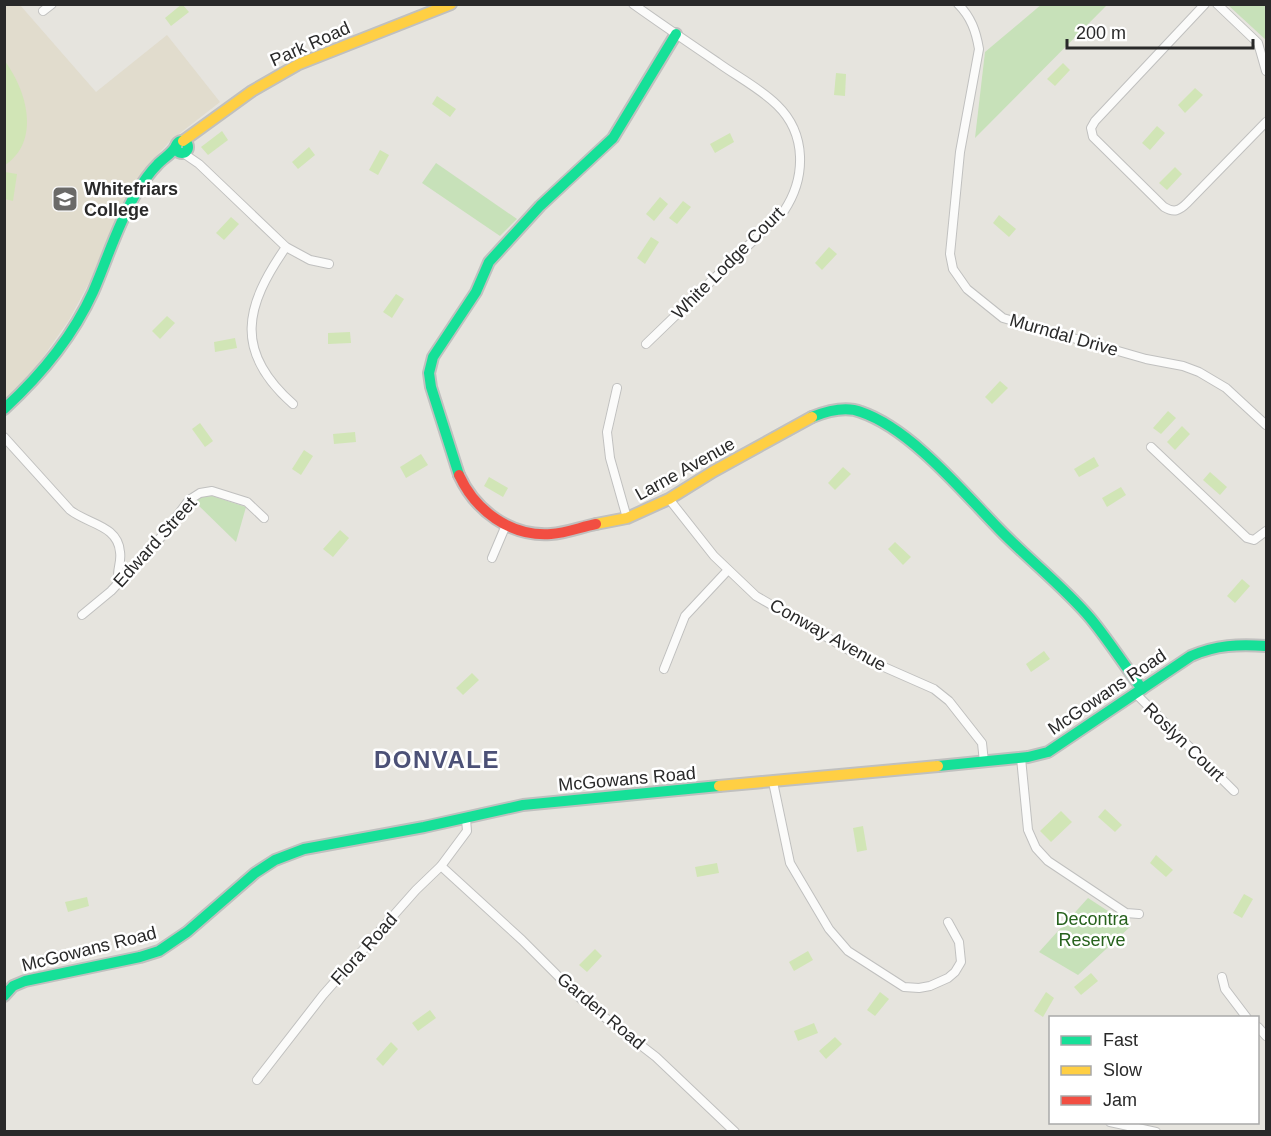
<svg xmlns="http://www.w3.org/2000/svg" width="1271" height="1136" font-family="Helvetica,sans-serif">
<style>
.education{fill:#e1dccd}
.green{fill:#c7e1b9}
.pitch{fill:#d1e5b6}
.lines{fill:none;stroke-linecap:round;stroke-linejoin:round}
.street-casing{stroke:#c0c0bf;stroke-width:10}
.fast-casing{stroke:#c0c0bf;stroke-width:14}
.slow-casing{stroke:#c0c0bf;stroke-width:14}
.jam-casing{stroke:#c0c0bf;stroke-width:14}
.street{stroke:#fbfbfa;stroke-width:8}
.fast{stroke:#16e098;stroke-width:10}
.slow{stroke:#ffcf43;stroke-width:10}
.jam{stroke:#f24e42;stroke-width:10}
.labels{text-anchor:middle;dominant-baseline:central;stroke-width:5;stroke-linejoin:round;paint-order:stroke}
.street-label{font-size:18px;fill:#292929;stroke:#fff}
.poi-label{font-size:18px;font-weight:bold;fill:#292929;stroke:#fff;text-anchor:start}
.park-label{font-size:18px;fill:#27621d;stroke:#fff}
.district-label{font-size:24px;font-weight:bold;letter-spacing:1.5px;fill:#4c5177;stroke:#fff}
</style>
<rect width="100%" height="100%" fill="#e6e4de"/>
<polygon class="education" points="5,5 20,5 96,92 167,35 220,102 170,141 144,170 121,207 90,281 69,320 34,370 5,400"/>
<g class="green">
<polygon points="1042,4 1107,5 975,138 985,52"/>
<polygon points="1228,5 1266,5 1266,40"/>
<polygon points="436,163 517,219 500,236 422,183"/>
<polygon points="212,496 246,507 236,542 195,502 200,497"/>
<polygon points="1088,898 1131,926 1078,975 1039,952"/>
</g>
<g class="pitch">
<polygon points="182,4 189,12 171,26 165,18"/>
<path d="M4,60C27,90 41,141 5,165Z"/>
<polygon points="1063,63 1070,70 1055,86 1047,79"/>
<polygon points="836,73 846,74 845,96 834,95"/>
<polygon points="1195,88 1203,95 1185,113 1178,105"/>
<polygon points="437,96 456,109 450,117 432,104"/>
<polygon points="1157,126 1165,133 1150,150 1142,143"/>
<polygon points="222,131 228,140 208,155 201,147"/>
<polygon points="730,133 734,142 715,153 710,144"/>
<polygon points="309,147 315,155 298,169 292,162"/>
<polygon points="380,150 389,155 378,175 369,170"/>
<polygon points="1175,167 1182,174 1167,190 1159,183"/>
<polygon points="5,172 17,174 13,201 5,199"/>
<polygon points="660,197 668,204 654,221 646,214"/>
<polygon points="683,201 691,207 677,224 669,218"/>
<polygon points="999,215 1016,229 1009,237 993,223"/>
<polygon points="231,217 239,224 224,240 216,233"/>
<polygon points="651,237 659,242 645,264 637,258"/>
<polygon points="829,247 837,254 822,270 815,263"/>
<polygon points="396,294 404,299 392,318 383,312"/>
<polygon points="167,316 175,323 160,339 152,331"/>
<polygon points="350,332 351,343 328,344 328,333"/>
<polygon points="235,338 237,348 215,352 214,342"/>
<polygon points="1000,381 1008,388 992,404 985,397"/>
<polygon points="1168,411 1176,418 1161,434 1153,428"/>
<polygon points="200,423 213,441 205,447 192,429"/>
<polygon points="1182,426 1190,434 1175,450 1167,442"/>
<polygon points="355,432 356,442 334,444 333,434"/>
<polygon points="304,450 313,456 301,475 292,469"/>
<polygon points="421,454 428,465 406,478 400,467"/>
<polygon points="1094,457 1099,466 1079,477 1074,469"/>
<polygon points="843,467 851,474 835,490 828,483"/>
<polygon points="1210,472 1227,487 1220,495 1203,480"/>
<polygon points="489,477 508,488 503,497 484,486"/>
<polygon points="1121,487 1126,495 1107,507 1102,498"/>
<polygon points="340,530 349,538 333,557 323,549"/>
<polygon points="895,542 911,557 903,565 888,549"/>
<polygon points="1242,579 1250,586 1235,603 1227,596"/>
<polygon points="1044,651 1050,659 1031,672 1026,664"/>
<polygon points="472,673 479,680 463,695 456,688"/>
<polygon points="1105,809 1122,825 1115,832 1098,817"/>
<polygon points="1061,811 1072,822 1051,842 1040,831"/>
<polygon points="863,826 867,850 857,852 853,828"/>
<polygon points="1156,855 1173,870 1166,877 1150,863"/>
<polygon points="717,863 719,873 697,877 695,867"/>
<polygon points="1244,894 1253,899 1242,918 1233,913"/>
<polygon points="87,897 89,906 68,912 65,902"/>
<polygon points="595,949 602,956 587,972 579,965"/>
<polygon points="808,951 813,960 794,971 789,962"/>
<polygon points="1091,973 1098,981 1081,995 1074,987"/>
<polygon points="880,992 889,999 875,1016 867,1010"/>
<polygon points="1046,992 1054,998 1043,1017 1034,1011"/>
<polygon points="430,1010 436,1018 418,1031 412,1023"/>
<polygon points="814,1023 818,1033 798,1041 794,1031"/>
<polygon points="835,1037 842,1044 826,1059 819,1051"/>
<polygon points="391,1042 398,1049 383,1066 376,1059"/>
</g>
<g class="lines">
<g class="street-casing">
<g id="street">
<path d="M633,4C661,24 689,43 717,62C736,76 760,88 777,105C807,134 806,178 784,211L646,344"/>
<path d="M958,4C971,17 976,31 979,49L960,152L950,254L953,269L967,289L1003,318L1146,359L1183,366L1199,372L1226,388L1266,425"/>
<path d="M1205,4L1095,121L1091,128L1093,137L1164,207C1174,213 1179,211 1187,203L1266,122"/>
<polyline points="1217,4 1258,43 1266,71"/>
<polyline points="43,11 52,4"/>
<polyline points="183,153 199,164 286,247 310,260 329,264"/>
<path d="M286,247C245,306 233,351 293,404"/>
<polyline points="617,388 607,432 610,458 627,518"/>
<path d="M4,437L70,510C87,524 118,525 120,552C122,563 115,572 120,581"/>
<polyline points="1151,447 1247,538 1254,540 1266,531"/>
<polyline points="669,499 714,556 756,596 859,656 934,689 949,701 982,743 984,762"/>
<polyline points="492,558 506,525"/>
<polyline points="82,615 111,591 162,536 189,500 200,493 212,491 247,502 264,518"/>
<polyline points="664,669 685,616 728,570"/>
<polyline points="1135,693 1234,791"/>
<polyline points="1021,758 1028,830 1036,848 1048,861 1126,913 1139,914"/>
<polyline points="773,782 790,863 829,929 848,951 904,987 919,988 930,986 948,978 955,972 961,962 959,942 948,922"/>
<polyline points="441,866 522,940 581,999 656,1057 735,1132"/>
<polyline points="1222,977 1225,989 1247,1018"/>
<polyline points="1258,1027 1266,1036"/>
<polyline points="257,1080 323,995 416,890 441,866 467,831 466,819"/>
<polyline points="1110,1122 1156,1132"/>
</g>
</g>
<g class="fast-casing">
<g id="fast">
<circle cx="182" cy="147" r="6"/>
<path d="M4,409C40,376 72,338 93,292C107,260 117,226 135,195C141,185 148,174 157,165C163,158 171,155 176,146"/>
<path d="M812,417C827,411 846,406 861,412C911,429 963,492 999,529C1028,559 1065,588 1091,619C1109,641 1125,666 1142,689"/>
<polyline points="459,475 431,387 429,373 433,357 476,292 489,262 540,206 613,138 676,34"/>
<path d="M938,766L1028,757L1048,752L1191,656C1216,645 1239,644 1266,646"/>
<polyline points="4,996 13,986 25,981 140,957 159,951 187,932 255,873 275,860 304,849 424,827 523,805 719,786"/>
</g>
</g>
<g class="slow-casing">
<g id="slow">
<polyline points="183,141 252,91 299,64 451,4"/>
<polyline points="596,524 627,518 669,499 714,471 812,417"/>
<polyline points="719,786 938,766"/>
</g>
</g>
<g class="jam-casing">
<path id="jam" d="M459,475C475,510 510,537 551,534C566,533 581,527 596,524"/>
</g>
<use href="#street" class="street"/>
<use href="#fast" class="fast"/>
<use href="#slow" class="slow"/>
<use href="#jam" class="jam"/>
</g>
<defs>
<g id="school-square" transform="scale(1.35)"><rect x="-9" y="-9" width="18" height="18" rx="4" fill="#6b6a68" stroke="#fff"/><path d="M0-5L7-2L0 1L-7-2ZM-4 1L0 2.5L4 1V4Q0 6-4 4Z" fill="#fff"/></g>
</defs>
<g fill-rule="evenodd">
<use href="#school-square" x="65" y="199"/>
</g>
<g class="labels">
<g class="street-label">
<text transform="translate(310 44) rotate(-24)">Park Road</text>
<text transform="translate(728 263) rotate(-45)">White Lodge Court</text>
<text transform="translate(1064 335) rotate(16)">Murndal Drive</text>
<text transform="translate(685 469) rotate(-29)">Larne Avenue</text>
<text transform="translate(155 542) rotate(-48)">Edward Street</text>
<text transform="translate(828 635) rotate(29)">Conway Avenue</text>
<text transform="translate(1107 692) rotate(-34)">McGowans Road</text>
<text transform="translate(1184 742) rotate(44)">Roslyn Court</text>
<text transform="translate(627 779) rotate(-5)">McGowans Road</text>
<text transform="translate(89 949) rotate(-14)">McGowans Road</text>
<text transform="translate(364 949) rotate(-48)">Flora Road</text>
<text transform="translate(601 1011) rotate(40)">Garden Road</text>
</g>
<g class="poi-label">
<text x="84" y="189">Whitefriars<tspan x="84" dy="21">College</tspan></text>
</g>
<g class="park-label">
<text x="1092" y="919">Decontra<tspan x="1092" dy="21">Reserve</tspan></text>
</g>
<g class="district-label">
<text x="437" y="759">DONVALE</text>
</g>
</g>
<rect width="1271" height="1136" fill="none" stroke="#292929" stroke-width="12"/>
<rect x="1049" y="1016" width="210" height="108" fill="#ffffff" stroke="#a9a9a9" stroke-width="1.5"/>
<rect x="1061" y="1036" width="30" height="9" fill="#16e098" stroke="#a9a9a9" stroke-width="1.5"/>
<text x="1103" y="1046" font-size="18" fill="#292929">Fast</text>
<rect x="1061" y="1066" width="30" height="9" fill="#ffcf43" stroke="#a9a9a9" stroke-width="1.5"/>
<text x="1103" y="1076" font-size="18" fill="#292929">Slow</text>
<rect x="1061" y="1096" width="30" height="9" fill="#f24e42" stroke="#a9a9a9" stroke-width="1.5"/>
<text x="1103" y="1106" font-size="18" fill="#292929">Jam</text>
<path d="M1067 39v9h186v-9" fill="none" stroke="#292929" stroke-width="3"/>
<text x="1076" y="39" font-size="18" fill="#292929" stroke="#ffffff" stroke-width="4.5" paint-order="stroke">200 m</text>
</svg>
